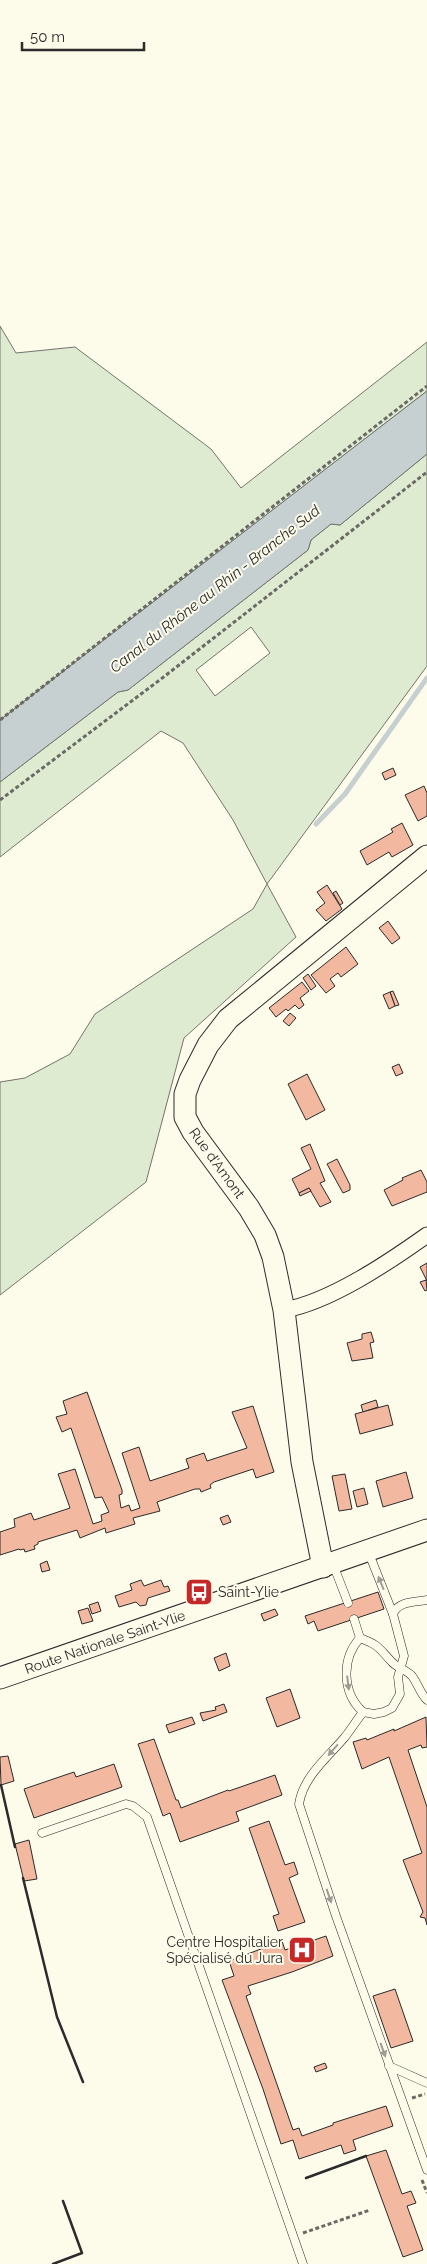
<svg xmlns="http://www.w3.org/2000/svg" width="427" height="2264" font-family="Raleway,sans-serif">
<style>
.green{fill:#deebd1;stroke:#74746e;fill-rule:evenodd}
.water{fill:#c7d0d0;stroke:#74746e}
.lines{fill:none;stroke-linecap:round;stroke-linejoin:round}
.stream{stroke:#c7d0d0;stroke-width:5}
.building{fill:#f2b8a0;stroke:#2b2b2b}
.lane-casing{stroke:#2b2b2b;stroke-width:9}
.street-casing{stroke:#2b2b2b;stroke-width:17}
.secondary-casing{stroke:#2b2b2b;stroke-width:23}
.path{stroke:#6a6964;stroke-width:3;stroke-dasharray:4 2.5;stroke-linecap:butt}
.lane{stroke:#fdfbea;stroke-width:8}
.street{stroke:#fdfbea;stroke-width:15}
.secondary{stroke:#fdfbea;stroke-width:21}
.wall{stroke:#2b2b2b;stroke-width:2.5}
.oneway{fill:#9e9d94}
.labels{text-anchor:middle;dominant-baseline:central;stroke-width:4;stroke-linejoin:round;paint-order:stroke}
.street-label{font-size:14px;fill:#2b2b2b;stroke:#fdfbea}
.poi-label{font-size:14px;fill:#2b2b2b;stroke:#fdfbea;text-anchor:start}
.water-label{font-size:15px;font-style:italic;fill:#2b2b2b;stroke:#fdfbea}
</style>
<rect width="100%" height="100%" fill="#fdfbea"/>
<g class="green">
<polygon points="0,326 16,353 75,347 211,449 241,488 427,342 427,391 0,720"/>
<path d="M427,454V666L267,884L296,937L184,1038L146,1182L0,1295V1082L25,1078L70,1054L95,1014L253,909L267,884L233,820L183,743L161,731L0,857V782L118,692L128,690L308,550L311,540L331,524L340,525ZM251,627L270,653L215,696L196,670Z"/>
</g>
<polygon class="water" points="427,391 427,454 340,525 331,524 311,540 308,550 128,690 118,692 0,782 0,720"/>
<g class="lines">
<polyline class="stream" points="316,824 345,794 427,678"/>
</g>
<g class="building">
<polygon points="393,768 396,775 385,780 382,773"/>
<polygon points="424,786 427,793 427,816 418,821 405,795"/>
<polygon points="402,823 413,845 392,857 389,852 367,865 360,851 393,832 391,829"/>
<polygon points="327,885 342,909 326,921 316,910 325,903 317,892"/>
<polygon points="336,891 343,903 340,905 333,893"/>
<polygon points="388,921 400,938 392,944 379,928"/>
<polygon points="346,947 358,964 341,977 338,973 330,979 335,986 326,993 311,975"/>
<polygon points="308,974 316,986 311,990 303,978"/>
<polygon points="302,982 309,991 300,998 304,1005 299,1009 295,1005 288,1011 286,1009 276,1017 269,1008"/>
<polygon points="393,991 399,1005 395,1006 390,992"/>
<polygon points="390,992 395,1006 389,1009 383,995"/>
<polygon points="290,1013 296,1018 289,1026 283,1021"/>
<polygon points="399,1064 403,1073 396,1076 392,1067"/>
<polygon points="307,1074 325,1110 306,1120 288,1084"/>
<polygon points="310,1144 325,1181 320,1183 331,1202 320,1207 309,1188 299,1193 292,1179 311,1169 301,1148"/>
<polygon points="337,1159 350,1185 350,1190 343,1193 327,1164"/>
<polygon points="421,1170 427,1182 427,1192 392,1206 384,1190 403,1180 402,1178"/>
<polygon points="309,1188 311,1191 300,1196 299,1193"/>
<polygon points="427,1263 427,1281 420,1267"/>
<polygon points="426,1280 427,1290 425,1291 420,1282"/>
<polygon points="371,1332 374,1342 370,1343 373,1358 352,1361 347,1343 362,1339 362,1334"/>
<polygon points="87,1392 122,1490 122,1494 119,1495 121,1508 129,1505 131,1511 140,1508 122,1453 139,1447 150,1481 189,1468 186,1459 204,1453 207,1461 247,1448 232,1412 253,1406 274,1472 256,1478 253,1469 214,1482 210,1485 211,1488 201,1492 200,1489 195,1489 157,1502 160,1511 133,1518 135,1524 106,1533 105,1528 80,1538 77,1530 38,1542 38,1544 34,1546 35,1549 25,1552 24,1549 20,1550 19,1549 0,1555 0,1532 15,1527 14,1519 31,1513 34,1520 70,1508 58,1474 75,1469 93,1524 102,1521 101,1515 109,1512 102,1497 95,1498 71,1428 62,1432 56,1417 67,1414 63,1401"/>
<polygon points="376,1400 378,1407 363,1412 361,1405"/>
<polygon points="388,1405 393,1425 360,1434 355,1414"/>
<polygon points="406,1472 413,1498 383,1507 376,1481"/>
<polygon points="345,1474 352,1509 339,1511 332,1476"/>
<polygon points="364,1488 368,1504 357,1507 353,1491"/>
<polygon points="228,1515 231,1522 223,1525 220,1518"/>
<polygon points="47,1561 50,1570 42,1572 40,1564"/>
<polygon points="141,1580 144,1586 161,1580 164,1587 168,1586 170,1591 148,1598 146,1605 140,1606 136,1602 119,1607 115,1596 132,1590 130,1584"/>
<polygon points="378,1592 384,1609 318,1631 314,1621 308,1624 305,1616"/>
<polygon points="98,1602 101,1611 92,1614 89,1605"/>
<polygon points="88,1608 93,1621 82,1624 78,1611"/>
<polygon points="275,1609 278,1615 264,1621 261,1614"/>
<polygon points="226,1653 230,1666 219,1671 214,1658"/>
<polygon points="290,1689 300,1718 277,1727 266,1698"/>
<polygon points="224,1704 227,1712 203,1721 200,1713 216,1710 215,1707"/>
<polygon points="192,1717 195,1724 169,1733 166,1725"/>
<polygon points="426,1717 427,1747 422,1748 421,1745 408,1750 427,1807 427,1925 425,1918 420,1917 423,1912 403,1860 422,1853 389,1757 362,1769 353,1742 366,1738 367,1740 394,1729 394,1731"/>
<polygon points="154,1739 176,1800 178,1800 181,1808 228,1790 229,1791 275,1775 282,1795 236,1812 239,1821 180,1842 170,1813 163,1816 138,1744"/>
<polygon points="8,1756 14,1781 1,1785 0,1757"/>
<polygon points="114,1764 122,1787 34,1818 24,1789 74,1772 76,1777"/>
<polygon points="269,1821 285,1865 294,1862 298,1874 289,1878 305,1922 278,1931 273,1916 279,1914 249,1828"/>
<polygon points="29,1840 37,1879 24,1881 15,1844"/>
<polygon points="326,1936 333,1956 292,1972 248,1986 251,1994 246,1996 293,2130 299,2128 302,2136 333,2125 333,2123 386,2106 393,2126 353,2140 356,2150 344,2154 341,2145 299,2159 293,2140 281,2144 263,2089 222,1980 234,1976 229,1961 282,1941 285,1950"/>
<polygon points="395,1989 413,2041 391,2048 373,1996"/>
<polygon points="325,2063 327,2068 316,2072 314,2067"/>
<polygon points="386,2150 402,2194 411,2191 416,2203 407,2206 423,2250 403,2257 366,2156"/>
</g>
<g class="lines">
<g class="lane-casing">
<g id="lane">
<polyline points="368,1551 393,1614"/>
<polyline points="333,1564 348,1603"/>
<polyline points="354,1619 360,1638"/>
<path d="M360,1638C341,1659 342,1693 363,1712L374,1714L384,1712L392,1708L400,1694L398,1677L404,1656L393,1614C398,1601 415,1602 427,1600"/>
<path d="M360,1638C381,1646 378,1648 392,1662C397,1668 407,1670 412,1676C418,1684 420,1693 427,1700"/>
<path d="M363,1712C357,1720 351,1729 345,1737C327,1758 303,1777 299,1804L336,1916L427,2170"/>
<polyline points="42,1833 126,1804 133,1806 147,1817 303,2264"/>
<polyline points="389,2066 427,2083"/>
</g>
</g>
<g class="street-casing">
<path id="street" d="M284,1310C330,1302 389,1262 427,1235"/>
</g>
<g class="secondary-casing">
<g id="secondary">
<polyline points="323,1567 302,1462 284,1310 273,1257 265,1235 249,1208 193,1132 185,1117 185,1094 190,1080 208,1045 228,1019 427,856"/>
<polyline points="0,1678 427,1530"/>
</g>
</g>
<g class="path">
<polyline points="0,720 427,386"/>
<polyline points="0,800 161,679 427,472"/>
<polyline points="412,2098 425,2094"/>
<polyline points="422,2180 427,2193"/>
<polyline points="303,2233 370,2210"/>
</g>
<use href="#lane" class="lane"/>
<use href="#street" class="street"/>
<use href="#secondary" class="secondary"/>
<g class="wall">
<polyline points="1,1785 15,1847"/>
<polyline points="23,1878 57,2017 83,2082"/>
<polyline points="306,2178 366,2156"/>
<polyline points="53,2264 82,2253 63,2201"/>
</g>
</g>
<defs><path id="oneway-solid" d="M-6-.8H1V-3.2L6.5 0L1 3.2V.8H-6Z" transform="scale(1.25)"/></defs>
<g class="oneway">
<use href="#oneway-solid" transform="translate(381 1583) rotate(-112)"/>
<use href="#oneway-solid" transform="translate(348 1683) rotate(83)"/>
<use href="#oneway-solid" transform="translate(333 1750) rotate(131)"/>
<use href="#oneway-solid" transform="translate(329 1896) rotate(71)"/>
<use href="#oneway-solid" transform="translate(383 2050) rotate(70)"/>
</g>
<defs>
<g id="bus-square" transform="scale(1.4375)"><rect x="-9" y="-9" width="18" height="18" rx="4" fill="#c62828" stroke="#fdfbea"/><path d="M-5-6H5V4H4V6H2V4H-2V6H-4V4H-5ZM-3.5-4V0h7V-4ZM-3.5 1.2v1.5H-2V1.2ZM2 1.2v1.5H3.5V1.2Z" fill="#fff"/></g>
<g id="hospital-square" transform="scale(1.4375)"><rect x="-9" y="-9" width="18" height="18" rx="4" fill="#c62828" stroke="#fdfbea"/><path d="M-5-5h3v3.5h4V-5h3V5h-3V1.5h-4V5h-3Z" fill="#fff"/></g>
</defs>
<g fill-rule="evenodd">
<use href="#bus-square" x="199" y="1592"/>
<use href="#hospital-square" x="302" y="1950"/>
</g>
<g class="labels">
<g class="street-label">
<text transform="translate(217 1163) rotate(54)">Rue d'Amont</text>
<text transform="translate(105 1642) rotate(-19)">Route Nationale Saint-Ylie</text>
</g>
<g class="poi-label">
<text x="218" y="1592">Saint-Ylie</text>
<text x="283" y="1942" text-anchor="end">Centre Hospitalier<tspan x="283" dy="16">Spécialisé du Jura</tspan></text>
</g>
<g class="water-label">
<text transform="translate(215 589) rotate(-38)">Canal du Rhône au Rhin - Branche Sud</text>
</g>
</g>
<path d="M22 42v8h122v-8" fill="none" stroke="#2b2b2b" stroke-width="2.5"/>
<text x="30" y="42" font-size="15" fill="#2b2b2b" stroke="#fdfbea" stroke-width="4" paint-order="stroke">50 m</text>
</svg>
